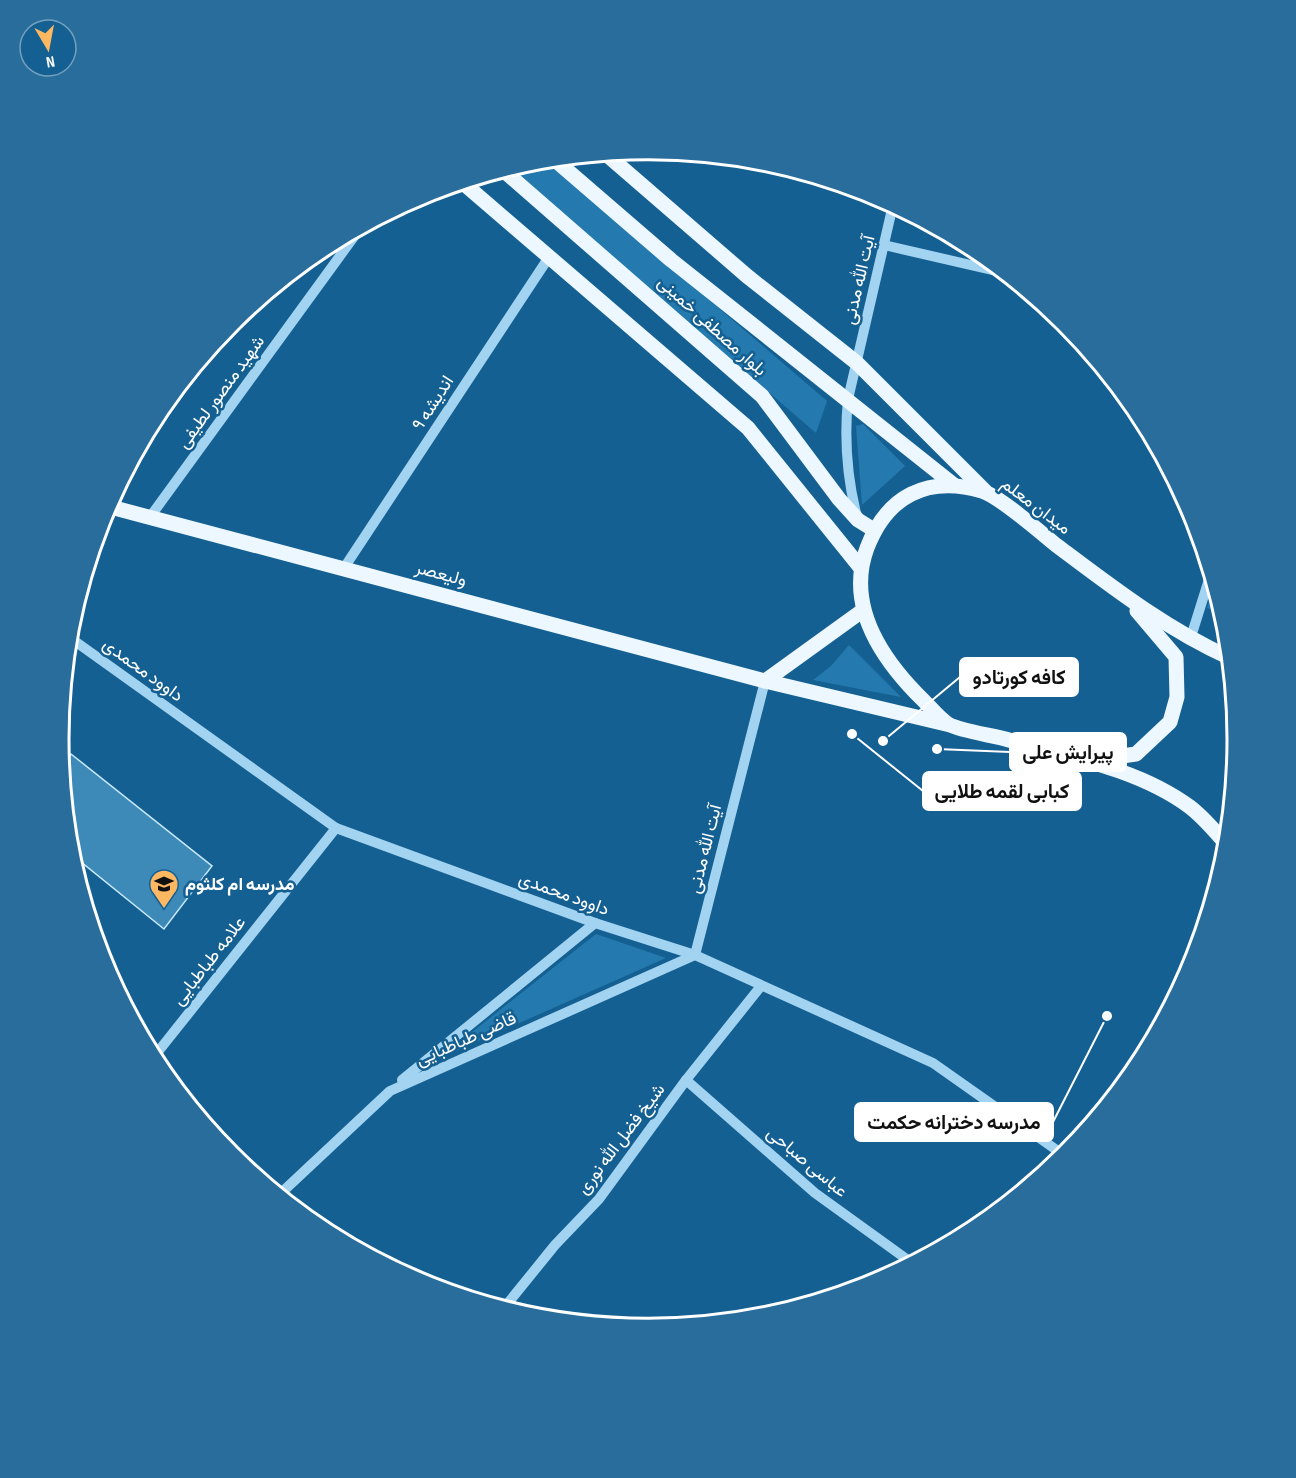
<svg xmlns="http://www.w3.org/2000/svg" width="1296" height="1478" font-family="'Sofia Sans Condensed',Vazirmatn,sans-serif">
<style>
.green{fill:#247aae}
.building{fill:#3d8ab9;stroke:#c9e9fc;stroke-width:1.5}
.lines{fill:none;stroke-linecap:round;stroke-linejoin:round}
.minor{stroke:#a2d3f1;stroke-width:10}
.major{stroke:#ecf7ff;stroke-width:15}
.labels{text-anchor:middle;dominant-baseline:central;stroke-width:5;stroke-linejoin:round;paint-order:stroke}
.street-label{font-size:18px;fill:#fff;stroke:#156092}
.poi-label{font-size:18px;font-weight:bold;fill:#fff;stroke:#156092;text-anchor:start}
.rim{fill:none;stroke:#fff;stroke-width:3}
.leader{fill:none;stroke:#fff;stroke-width:2}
.callout-dot{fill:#fff;stroke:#156092;stroke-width:2}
.callout{fill:#fff;stroke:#fff;stroke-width:2}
.callout-label{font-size:20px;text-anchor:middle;font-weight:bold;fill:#111}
</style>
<rect width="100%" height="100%" fill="#156092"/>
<g class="green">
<polygon points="546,160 827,401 816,433 509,168"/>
<polygon points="863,424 905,466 862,505 856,426"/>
<polygon points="1214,585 1223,614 1207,608"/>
<polygon points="849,645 901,697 813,680 831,666"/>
<polygon points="596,934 666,958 438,1059"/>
</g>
<polygon class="building" points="71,754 212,866 164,929 70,853 61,767"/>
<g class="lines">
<g class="minor">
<polyline points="884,245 1005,273"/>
<polyline points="150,517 361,227"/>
<path d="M857,517C847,478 844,440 848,399L893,205"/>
<polyline points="344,568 549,257"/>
<polyline points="69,637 336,828 595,923 695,955 933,1063 1065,1156"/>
<polyline points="1190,640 1211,573"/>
<polyline points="695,955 765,681"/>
<polyline points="153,1058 336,828"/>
<polyline points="402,1080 595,923"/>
<polyline points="686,1080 815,1193 912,1263"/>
<polyline points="279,1195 390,1091 695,955"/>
<polyline points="504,1308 555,1245 599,1199 686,1080 761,986"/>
</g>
<g class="major">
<polyline points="606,154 747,276 857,363 985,491"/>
<polyline points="554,159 671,260 954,485"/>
<polyline points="503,170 762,396 839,499 858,520 874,530"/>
<polyline points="462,182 748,428 860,567"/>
<polyline points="107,506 765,681 946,724"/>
<polyline points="765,681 862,611"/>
<polyline points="1087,761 1136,754 1170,722 1177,697 1176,657 1137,611"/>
<path d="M1227,845C1216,832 1203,817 1190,807C1139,769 1070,757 1009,740C993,735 963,732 948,724C940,719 931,708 924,701C883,661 845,607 867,548C887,496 927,475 982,491C999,496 1040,532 1056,545C1112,587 1166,629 1230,658"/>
</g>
</g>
<defs>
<g id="school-pin" transform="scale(1.5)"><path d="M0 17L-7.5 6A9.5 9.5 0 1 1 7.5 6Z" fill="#ffb862" stroke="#156092"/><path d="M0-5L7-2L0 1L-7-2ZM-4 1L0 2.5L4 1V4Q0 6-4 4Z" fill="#111"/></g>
</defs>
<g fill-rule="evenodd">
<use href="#school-pin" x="164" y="884"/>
</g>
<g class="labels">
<g class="street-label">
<text transform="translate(859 280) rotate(-77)">آیت‌ الله مدنی</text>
<text transform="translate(712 326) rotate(42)">بلوار مصطفی خمینی</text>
<text transform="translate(221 392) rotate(-54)">شهید منصور لطیفی</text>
<text transform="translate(433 403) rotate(-57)">اندیشه ۹</text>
<text transform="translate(1036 506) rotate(37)">میدان معلم</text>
<text transform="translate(441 574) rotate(15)">ولیعصر</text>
<text transform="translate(143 670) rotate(36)">داوود محمدی</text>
<text transform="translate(705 849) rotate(-76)">آیت الله مدنی</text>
<text transform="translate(564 894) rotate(20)">داوود محمدی</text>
<text transform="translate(209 961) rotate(-52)">علامه طباطبایی</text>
<text transform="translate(466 1039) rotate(-24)">قاضی طباطبایی</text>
<text transform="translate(621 1139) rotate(-53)">شیخ فضل الله نوری</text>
<text transform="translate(807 1162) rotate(40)">عباسی صباحی</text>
</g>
<g class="poi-label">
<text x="185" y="884">مدرسه ام کلثوم</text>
</g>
</g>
<path d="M0 0H1296V1478H0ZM69 739a579 579 0 1 1 1158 0a579 579 0 1 1-1158 0Z" fill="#286d9b" fill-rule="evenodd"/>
<path class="rim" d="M69 739a579 579 0 1 1 1158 0a579 579 0 1 1-1158 0Z"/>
<path class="leader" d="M883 741L960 677M937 749L1010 752M852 734L923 791M1107 1016L1053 1122"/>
<g class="callout-dot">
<circle cx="883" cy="741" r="6"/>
<circle cx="937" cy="749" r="6"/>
<circle cx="852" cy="734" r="6"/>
<circle cx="1107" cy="1016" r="6"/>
</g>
<g class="callout">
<rect x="960" y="658" width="118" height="38" rx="6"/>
<rect x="1010" y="733" width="116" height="38" rx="6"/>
<rect x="923" y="772" width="158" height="38" rx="6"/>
<rect x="855" y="1103" width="198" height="38" rx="6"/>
</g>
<g class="callout-label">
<text x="1019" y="684">کافه کورتادو</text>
<text x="1068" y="759">پیرایش علی</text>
<text x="1002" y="798">کبابی لقمه طلایی</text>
<text x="954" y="1129">مدرسه دخترانه حکمت</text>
</g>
<g transform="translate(48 48) rotate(170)"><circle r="28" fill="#156092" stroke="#73a0be" stroke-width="1.5"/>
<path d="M0-4.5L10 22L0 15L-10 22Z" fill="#ffb862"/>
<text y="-9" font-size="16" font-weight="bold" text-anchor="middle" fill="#ffffff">N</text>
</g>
</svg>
